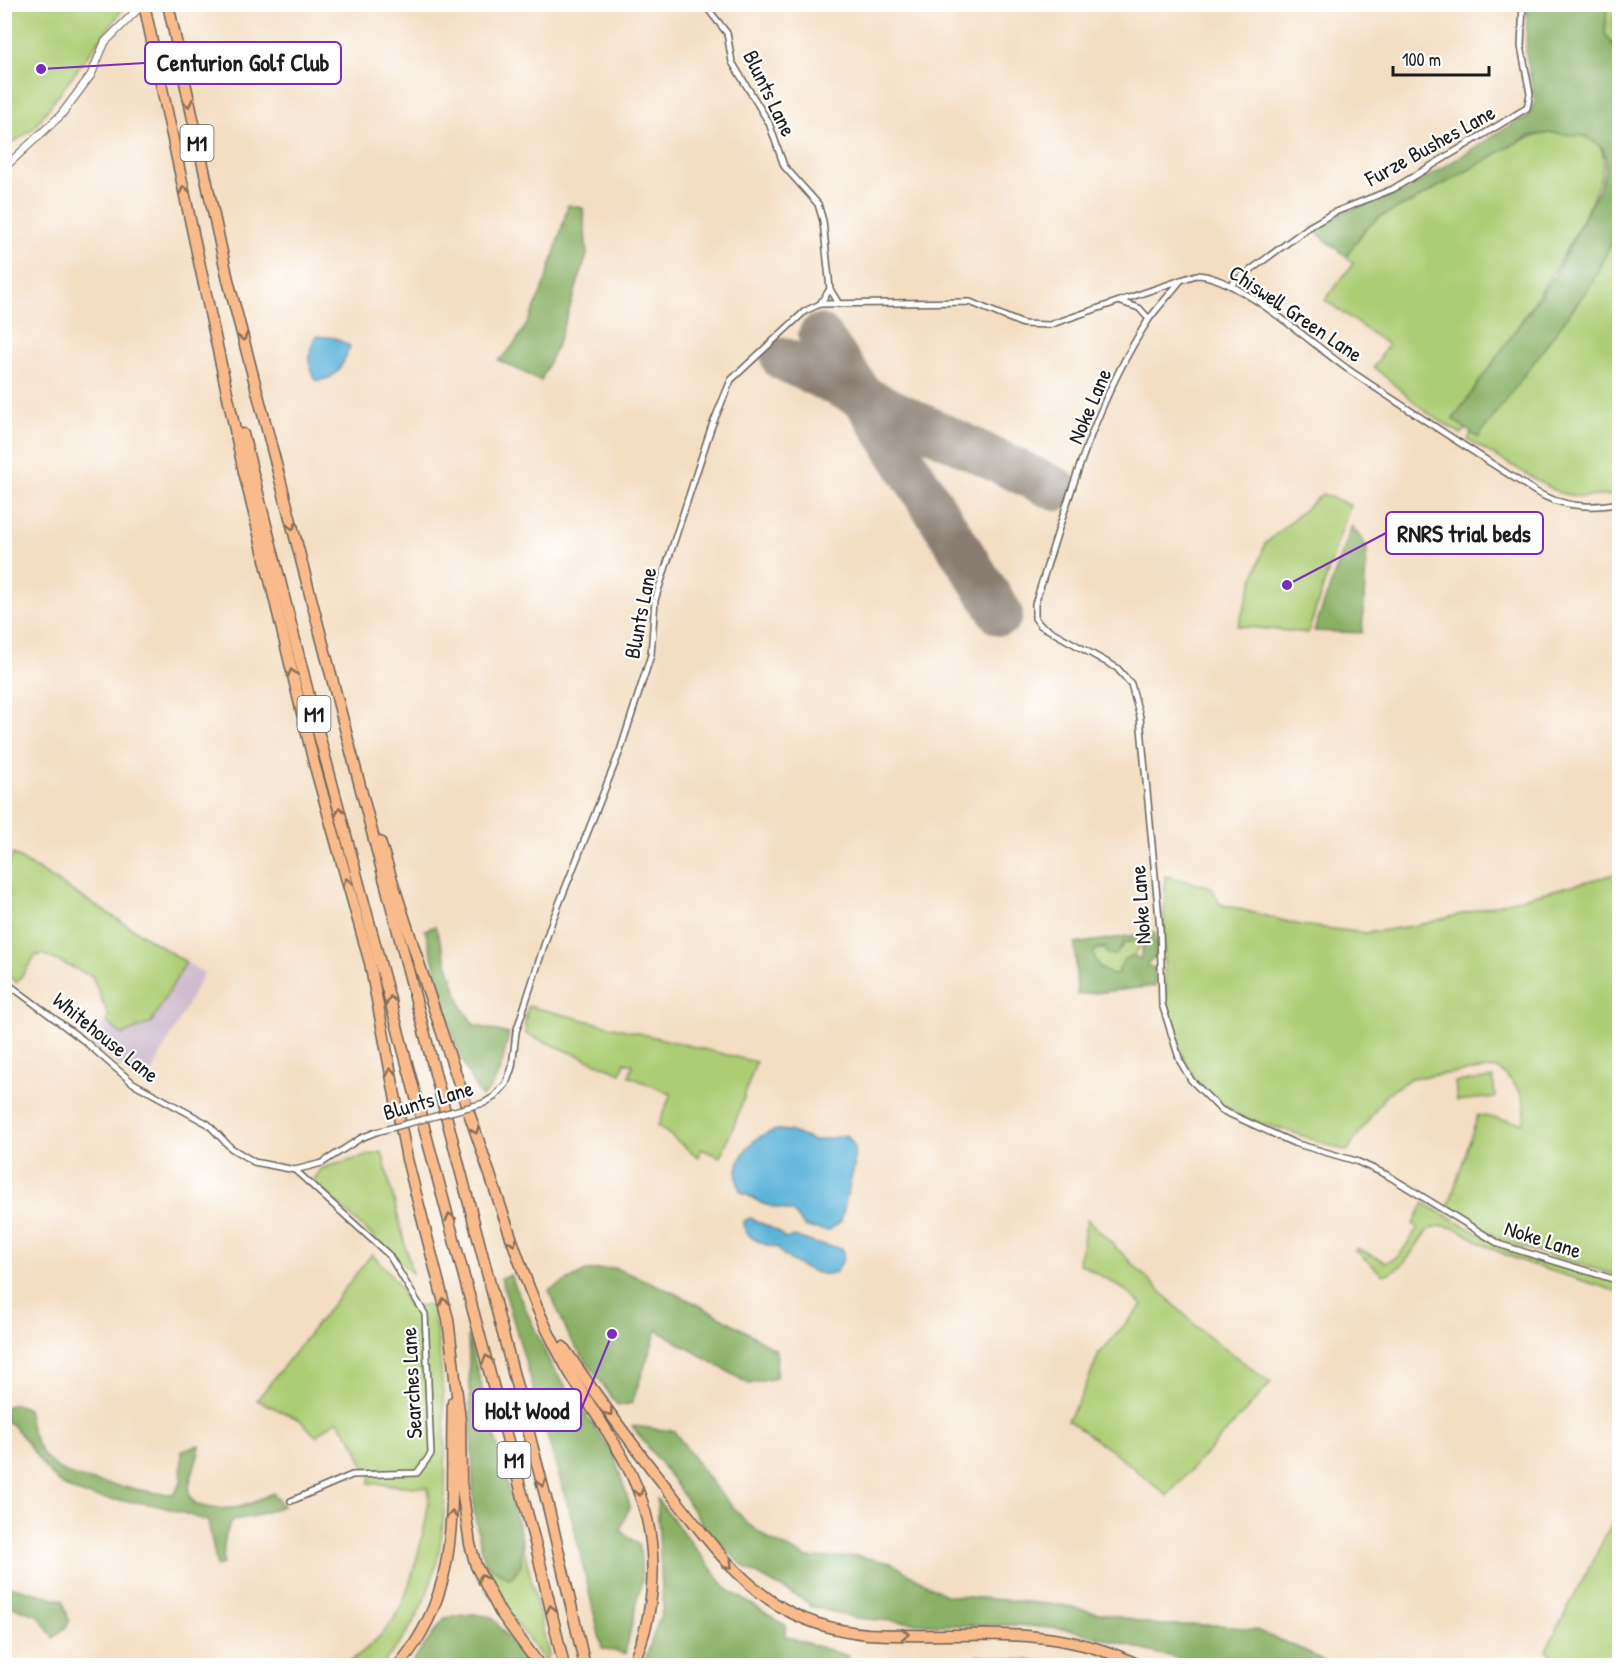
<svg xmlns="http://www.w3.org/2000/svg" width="1624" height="1670" font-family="'Patrick Hand',sans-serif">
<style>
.industrial{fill:#cfbdcf}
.green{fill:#adcd74;stroke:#647448;stroke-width:1.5}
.forest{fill:#8ab066;stroke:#536641;stroke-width:1.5;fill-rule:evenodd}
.water{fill:#5cb4d9;stroke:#3c687a;stroke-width:1.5}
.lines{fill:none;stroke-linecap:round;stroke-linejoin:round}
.runway{stroke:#887d6f;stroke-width:44}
.minor-casing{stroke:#676056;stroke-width:8}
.tertiary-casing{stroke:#676056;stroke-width:9}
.motorway-casing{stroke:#676056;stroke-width:13}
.minor{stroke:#fff;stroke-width:5}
.tertiary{stroke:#fff;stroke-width:7}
.motorway{stroke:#fabb8c;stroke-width:10}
.minor-bridge-casing{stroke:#676056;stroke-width:8;stroke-linecap:butt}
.minor-bridge{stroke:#fff;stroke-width:5}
.oneway{stroke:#8b6c54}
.labels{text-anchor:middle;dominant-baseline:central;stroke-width:4.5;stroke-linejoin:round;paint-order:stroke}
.shield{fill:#fff;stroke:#606060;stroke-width:1.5}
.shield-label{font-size:21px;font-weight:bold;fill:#1c1c1c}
.street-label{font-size:22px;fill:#1c1c1c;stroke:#fff}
.leader{fill:none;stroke:#7b2cbf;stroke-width:2}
.callout-dot{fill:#7b2cbf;stroke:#fff;stroke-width:2}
.callout{fill:#fff;stroke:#7b2cbf;stroke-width:2}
.callout-label{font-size:24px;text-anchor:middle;font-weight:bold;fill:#1c1c1c}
</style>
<rect width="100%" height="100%" fill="#fff"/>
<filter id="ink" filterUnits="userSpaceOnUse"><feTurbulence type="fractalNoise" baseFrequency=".0167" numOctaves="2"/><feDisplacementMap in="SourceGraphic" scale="12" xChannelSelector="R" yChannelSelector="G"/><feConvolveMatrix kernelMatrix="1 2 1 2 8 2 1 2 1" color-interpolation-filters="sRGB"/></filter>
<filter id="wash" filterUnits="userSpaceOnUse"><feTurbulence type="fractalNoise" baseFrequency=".008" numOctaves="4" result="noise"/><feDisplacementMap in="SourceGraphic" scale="24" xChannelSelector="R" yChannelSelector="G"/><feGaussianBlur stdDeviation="1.35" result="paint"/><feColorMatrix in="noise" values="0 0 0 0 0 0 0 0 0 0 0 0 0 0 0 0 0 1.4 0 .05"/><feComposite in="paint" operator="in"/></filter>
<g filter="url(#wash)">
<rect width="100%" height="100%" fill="#f3dec2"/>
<polygon class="industrial" points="186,962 204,973 145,1085 91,1043 106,1021 122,1035 158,1013"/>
<g class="green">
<polygon points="5,4 121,4 122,10 33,129 5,148"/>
<polygon points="1607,5 1619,5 1613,25 1619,52 1605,34"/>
<path d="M1551,133C1568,134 1590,132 1601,148C1624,187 1480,380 1453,419L1466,429L1461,434L1426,412L1374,367L1388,345L1325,300L1353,264L1346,257C1355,244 1364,228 1378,218C1389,211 1404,207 1415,200C1458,176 1502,139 1551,133Z"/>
<polygon points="1619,226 1619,495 1581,497 1559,493 1468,440 1471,433 1478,437 1592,283"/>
<polygon points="1322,494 1350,505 1308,633 1238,626 1265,544"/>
<polygon points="13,854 186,962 151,1023 122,1035 106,1021 109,1017 92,976 42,954 35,956 17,983 5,974 5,869"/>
<path d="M1619,873V1276L1507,1243L1448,1208L1478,1115L1523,1123C1530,1099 1515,1082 1497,1068L1411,1078L1385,1096L1347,1151C1328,1145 1309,1138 1291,1132C1275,1126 1257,1124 1243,1117C1150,1071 1164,963 1165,876L1211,887L1220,904L1300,925L1366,933L1419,925Z"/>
<path d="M1136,941L1144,944L1145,949L1139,947L1134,956L1127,958L1117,973L1113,975C1103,971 1093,964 1094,952L1097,949H1121L1124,943Z"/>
<polygon points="528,1006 756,1062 735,1123 720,1157 701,1149 698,1157 658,1126 671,1094 629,1076 633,1065 625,1062 621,1073 526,1034 525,1021"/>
<polygon points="1493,1078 1495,1097 1457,1101 1455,1082"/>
<polygon points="382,1152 412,1273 313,1181 322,1168"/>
<path d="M1424,1203L1509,1251L1619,1283V1292C1573,1277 1524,1266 1481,1243C1468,1235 1451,1222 1435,1227C1415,1234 1414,1268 1383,1275L1355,1250L1357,1248L1386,1262L1399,1256L1418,1228L1413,1224Z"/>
<polygon points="1087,1219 1200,1330 1271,1383 1167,1496 1119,1456 1067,1420 1080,1399 1099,1354 1142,1305 1125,1290 1079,1263"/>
<path d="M372,1254C388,1271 401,1283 407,1306H432C441,1352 444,1397 445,1443C447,1527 442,1602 381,1665H343C362,1655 388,1631 398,1612C409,1592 433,1508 428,1488L369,1483L372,1471H366L355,1444L337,1420L316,1436L300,1420L257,1400Z"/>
<polygon points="1619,1510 1619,1665 1568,1665 1546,1650"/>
<polygon points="521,1536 549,1656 544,1660 500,1601 484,1569 485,1564 510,1579 521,1565"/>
</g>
<g class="forest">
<polygon points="1527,5 1607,5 1605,34 1619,52 1619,226 1592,283 1478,438 1453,419 1554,276 1599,190 1605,171 1606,158 1602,148 1585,136 1551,133 1528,136 1412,202 1378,218 1362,233 1346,257 1311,228 1350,210 1406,191 1517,121 1526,119 1535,102 1526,53"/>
<path d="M568,205L583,208L587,255L559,340L541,381L498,360C534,336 557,246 568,205Z"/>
<polygon points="1352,526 1367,547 1362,633 1314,631"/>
<path d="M435,926L462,1007L474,1025L509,1034C504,1056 500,1082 482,1097C455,1064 438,973 425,930Z"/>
<path d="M1155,932L1156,957L1148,962L1149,966L1155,969V986L1077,995L1075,944ZM1136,941L1144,945L1140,959L1134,956L1124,959L1118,973L1113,975C1102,971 1094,964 1094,952L1097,949L1105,947L1107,954L1116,955L1124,943Z"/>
<path d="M614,1268C673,1289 725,1317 777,1351L776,1378L749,1384L657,1330L632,1403L618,1406L570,1339L549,1290L586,1271Z"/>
<polygon points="510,1275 552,1367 614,1455 630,1506 620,1530 640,1546 642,1580 625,1654 602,1648 574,1527 501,1278"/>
<polygon points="468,1335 521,1536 521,1565 510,1579 485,1564 474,1513"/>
<path d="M15,1404L27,1408C36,1469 64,1477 119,1486C137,1489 156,1494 174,1494L181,1483L182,1450L200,1445C199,1462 189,1474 189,1491C189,1513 232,1510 247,1505C256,1502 264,1496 273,1493L283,1506L252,1517L234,1520C223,1532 224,1549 223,1564L217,1567L208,1521C190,1516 173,1509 155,1505C125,1499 93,1502 66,1487C40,1472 23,1427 5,1421V1407Z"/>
<polygon points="632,1426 674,1431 715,1487 748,1524 770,1540 808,1558 858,1556 891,1563 945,1595 1061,1605 1158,1625 1220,1625 1256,1630 1308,1652 1330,1665 1215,1665 1158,1654 1072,1630 1018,1625 940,1625 856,1618 809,1606 809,1603 747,1569 709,1535 674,1481"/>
<polygon points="657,1499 727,1589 785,1625 785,1636 848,1656 844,1665 763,1665 765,1659 643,1665 663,1608"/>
<polygon points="5,1585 63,1600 69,1621 66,1627 53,1638 39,1616 5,1604"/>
<polygon points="473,1614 492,1617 529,1665 410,1665 445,1618"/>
<polygon points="977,1655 1071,1665 973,1665"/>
</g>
<g class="water">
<path d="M316,336L335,338L350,346C343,364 337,382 315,380C307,366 308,351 316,336Z"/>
<path d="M778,1130L789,1131L814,1141L847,1135L854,1146V1167L841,1221L828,1231L805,1227L793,1212L763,1204L740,1191C729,1162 750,1136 778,1130Z"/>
<path d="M750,1218L778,1231L785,1239L794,1236L817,1244L842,1248C845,1258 842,1263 836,1272C832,1273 826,1275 822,1274C810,1272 783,1259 778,1248C763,1244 756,1242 745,1232L744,1221Z"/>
</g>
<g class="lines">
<g class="runway">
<polyline points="820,336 864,398 1001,614"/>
<polyline points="783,359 1056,489"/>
</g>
</g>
</g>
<g filter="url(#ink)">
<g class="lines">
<g class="minor-casing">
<g id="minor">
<path d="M1181,280C1171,293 1159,306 1149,319C1093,404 1066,508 1035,604V618L1040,625L1117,668L1131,684L1140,717L1160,929L1162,1004L1180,1061L1191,1080L1221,1110L1294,1143L1356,1161L1387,1175L1501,1245L1620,1281"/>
<polyline points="1230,285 1309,227 1333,213 1393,189 1527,108 1530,94 1521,46 1523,4"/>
<polyline points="830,289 839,304"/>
<polyline points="1121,302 1139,308 1149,319"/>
<path d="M820,304L970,302L1023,324L1049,325L1196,275C1237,275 1313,345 1349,370C1411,412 1474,452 1536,492C1563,507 1589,509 1620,503"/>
<polyline points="4,981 83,1040 133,1083 208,1124 231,1148 254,1162 295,1170 322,1163 361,1138 376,1132"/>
<polyline points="484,1103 494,1097 506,1084 512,1067 516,1032 551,924 620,751 651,655 655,600 711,428 731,380 805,311 820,304 830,289 823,221 818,204 784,166 769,123 732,62 727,33 704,4"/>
<polyline points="291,1501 352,1475 417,1473 431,1454 425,1314 389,1255 295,1170"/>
</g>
</g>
<g class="tertiary-casing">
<polyline id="tertiary" points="4,168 61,115 91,75 105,42 143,4"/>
</g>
<g class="motorway-casing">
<g id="motorway">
<polyline points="144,4 244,472 314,763 370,963 407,1159 448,1319 460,1420 461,1482 470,1544 476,1566 500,1612 540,1666"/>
<polyline points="168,4 228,280 549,1510 585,1666"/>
<polyline points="243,434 314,716 536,1546 564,1666"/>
<path d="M380,842C412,944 446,1046 481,1148C497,1195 512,1243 530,1290C540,1316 553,1343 567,1368C595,1417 632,1459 646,1515C658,1563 654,1621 631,1666"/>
<path d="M563,1347C600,1401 639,1454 680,1505C707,1539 733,1574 770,1600C798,1620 834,1631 868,1634C967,1640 1047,1620 1141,1666"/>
<path d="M398,1666C466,1587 449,1497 453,1402"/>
</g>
</g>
<use href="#minor" class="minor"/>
<use href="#tertiary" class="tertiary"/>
<use href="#motorway" class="motorway"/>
<g class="minor-bridge-casing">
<polyline id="minor-bridge" points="376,1132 484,1103"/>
</g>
<use href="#minor-bridge" class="minor-bridge"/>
</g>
<defs><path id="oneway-chevron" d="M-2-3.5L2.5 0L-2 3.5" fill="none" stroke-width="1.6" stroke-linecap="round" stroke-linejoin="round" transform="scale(1.5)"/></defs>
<g class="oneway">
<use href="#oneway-chevron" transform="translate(188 103) rotate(78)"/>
<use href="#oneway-chevron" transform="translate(184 190) rotate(-103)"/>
<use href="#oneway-chevron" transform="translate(243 337) rotate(75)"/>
<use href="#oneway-chevron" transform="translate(292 526) rotate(75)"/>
<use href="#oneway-chevron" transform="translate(292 673) rotate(-104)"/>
<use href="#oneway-chevron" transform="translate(340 811) rotate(-105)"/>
<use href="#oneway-chevron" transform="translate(347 882) rotate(-106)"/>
<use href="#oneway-chevron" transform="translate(391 1000) rotate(-105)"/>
<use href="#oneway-chevron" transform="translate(391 1072) rotate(-101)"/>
<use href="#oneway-chevron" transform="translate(475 1130) rotate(71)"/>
<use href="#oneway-chevron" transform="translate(450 1217) rotate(-105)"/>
<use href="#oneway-chevron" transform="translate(513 1242) rotate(71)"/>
<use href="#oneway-chevron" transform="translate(444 1302) rotate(-104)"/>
<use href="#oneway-chevron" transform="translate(487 1359) rotate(-105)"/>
<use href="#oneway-chevron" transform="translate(609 1412) rotate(54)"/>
<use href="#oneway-chevron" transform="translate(542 1483) rotate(75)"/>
<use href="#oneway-chevron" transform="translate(639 1492) rotate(72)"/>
<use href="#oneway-chevron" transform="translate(452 1515) rotate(-87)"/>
<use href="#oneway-chevron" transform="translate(729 1565) rotate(45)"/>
<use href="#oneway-chevron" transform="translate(482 1578) rotate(-116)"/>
<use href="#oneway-chevron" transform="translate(551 1609) rotate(-103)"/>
<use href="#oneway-chevron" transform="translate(905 1634) rotate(1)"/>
</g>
</g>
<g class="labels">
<g class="shield">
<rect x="180.5" y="125" width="33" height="36" rx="4.5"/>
<rect x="297.5" y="696" width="33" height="36" rx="4.5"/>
<rect x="497.5" y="1442" width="33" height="36" rx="4.5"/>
</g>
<g class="shield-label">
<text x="197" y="143">M1</text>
<text x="314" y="714">M1</text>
<text x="514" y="1460">M1</text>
</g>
<g class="street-label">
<text transform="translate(770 93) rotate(64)">Blunts Lane</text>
<text transform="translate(1430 145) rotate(-29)">Furze Bushes Lane</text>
<text transform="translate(1296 313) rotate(34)">Chiswell Green Lane</text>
<text transform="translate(1089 406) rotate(-67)">Noke Lane</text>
<text transform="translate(640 613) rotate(-79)">Blunts Lane</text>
<text transform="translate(1140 905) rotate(-94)">Noke Lane</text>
<text transform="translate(106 1037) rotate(39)">Whitehouse Lane</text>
<text transform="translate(428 1100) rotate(-16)">Blunts Lane</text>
<text transform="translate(1543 1239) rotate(18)">Noke Lane</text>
<text transform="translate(411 1383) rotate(-93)">Searches Lane</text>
</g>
</g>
<path class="leader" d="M41 69L145 63M1287 585L1386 533M612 1334L581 1410"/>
<g class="callout-dot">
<circle cx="41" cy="69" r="6"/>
<circle cx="1287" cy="585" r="6"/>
<circle cx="612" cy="1334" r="6"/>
</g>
<g class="callout">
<rect x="145" y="42" width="196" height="42" rx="6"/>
<rect x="1386" y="512" width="157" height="42" rx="6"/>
<rect x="473" y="1389" width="108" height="42" rx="6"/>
</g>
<g class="callout-label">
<text x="243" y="71">Centurion Golf Club</text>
<text x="1464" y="542">RNRS trial beds</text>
<text x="527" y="1419">Holt Wood</text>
</g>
<rect width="1624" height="1670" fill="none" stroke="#fff" stroke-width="24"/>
<path d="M1393 66v9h96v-9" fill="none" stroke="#1c1c1c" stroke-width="3"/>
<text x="1402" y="66" font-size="18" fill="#1c1c1c" stroke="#ffffff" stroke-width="4.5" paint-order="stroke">100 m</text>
</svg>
